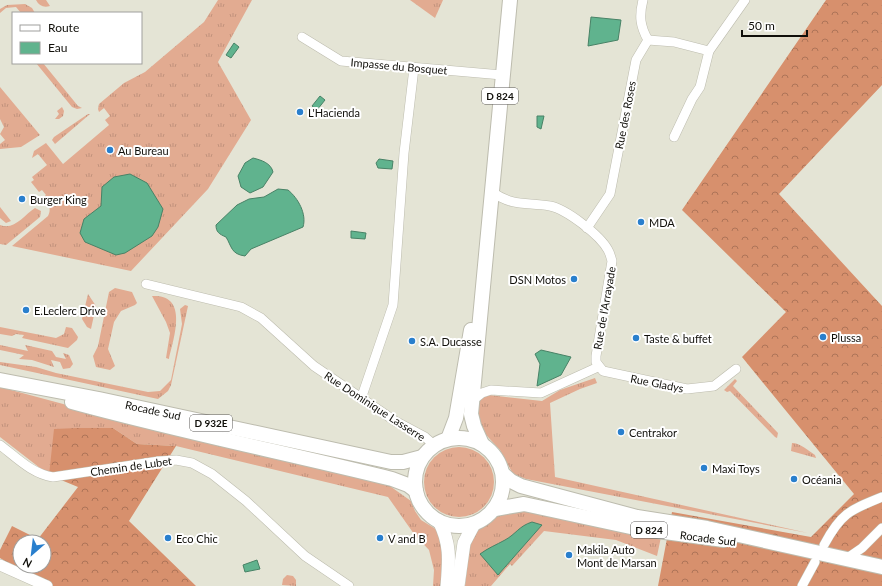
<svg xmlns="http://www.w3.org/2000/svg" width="882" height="586" font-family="Lato,sans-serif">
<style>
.grass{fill:url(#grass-tufts)}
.forest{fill:url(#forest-crowns);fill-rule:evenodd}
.water{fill:#60b38e;stroke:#488266}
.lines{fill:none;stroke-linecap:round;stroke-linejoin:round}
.minor-casing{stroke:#bdbcae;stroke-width:10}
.tertiary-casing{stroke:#bdbcae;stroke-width:12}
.secondary-casing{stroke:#bdbcae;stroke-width:14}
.primary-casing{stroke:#bdbcae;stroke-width:16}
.minor{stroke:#fff;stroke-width:9}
.tertiary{stroke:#fff;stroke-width:11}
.secondary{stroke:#fff;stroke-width:13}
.primary{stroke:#fff;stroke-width:14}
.poi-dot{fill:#297fcd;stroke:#fff;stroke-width:1.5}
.labels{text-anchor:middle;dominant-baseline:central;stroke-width:4;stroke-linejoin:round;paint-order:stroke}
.shield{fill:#fff;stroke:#585754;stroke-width:1}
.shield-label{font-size:10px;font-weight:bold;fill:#100f0a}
.street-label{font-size:11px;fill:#100f0a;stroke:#fff}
.poi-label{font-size:11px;fill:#100f0a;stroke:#fff;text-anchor:start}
</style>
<defs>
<pattern id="grass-tufts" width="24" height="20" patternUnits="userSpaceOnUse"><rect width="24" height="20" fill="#e2ab91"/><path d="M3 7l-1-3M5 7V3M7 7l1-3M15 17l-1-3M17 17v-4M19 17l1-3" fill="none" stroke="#c1927c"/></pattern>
<pattern id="forest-crowns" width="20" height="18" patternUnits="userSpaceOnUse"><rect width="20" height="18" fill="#d7906d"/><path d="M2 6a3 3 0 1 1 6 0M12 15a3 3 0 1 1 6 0" fill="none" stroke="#ad7458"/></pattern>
</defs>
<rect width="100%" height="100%" fill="#e4e4d5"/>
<g class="grass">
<path d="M36,0H46L50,6C44,8 39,6 36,0Z"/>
<path d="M218,0H252L218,62L251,120L208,189L131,271L12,246L48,216C53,206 46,199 36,203L46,195L42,190L39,192L31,182L34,180L32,177L47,165L38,154L32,158L34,151L46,143L63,164L109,125L105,120L110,116L104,108L99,112L98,109L99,104L124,83L145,72L204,22Z"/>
<polygon points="410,0 443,0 435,18"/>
<polygon points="25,4 32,8 35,13 21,13 16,7 6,8 0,13 0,9 7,5"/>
<polygon points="36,63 43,63 78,106 82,108 77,109 72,107"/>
<polygon points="0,87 40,135 21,147 0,149 0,144 5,140 0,134 4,127 0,119"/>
<polygon points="62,107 64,111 63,116 59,119 55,119 59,114 57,111"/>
<polygon points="88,114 90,114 55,144 52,140 54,137"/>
<polygon points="0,207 11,221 6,223 0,218"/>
<path d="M35,208L41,211L40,217L6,245L0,244V225C14,231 24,215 35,208Z"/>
<polygon points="115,288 132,292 137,303 135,305 121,311 114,322 108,349 115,366 110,370 96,367 93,356 98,346 109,292"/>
<polygon points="88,294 96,306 91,329 87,327 82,319"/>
<path d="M152,296C189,294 174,337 169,359L166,358L170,333L166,322Z"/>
<polygon points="185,305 188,306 171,385 168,391 158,399 0,365 0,362 36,367 56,373 148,392 160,391 171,380 182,324 180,309"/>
<polygon points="0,327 56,338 64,334 66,327 72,328 78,337 77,340 68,348 22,338 24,335 16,334 12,336 0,334"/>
<polygon points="0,345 28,351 25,345 52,351 56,357 66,359 63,353 69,355 73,364 70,368 63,369 60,362 51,360 54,367 32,360 19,359 24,355 0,350"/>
<polygon points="595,378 597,383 580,389 550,403 555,477 808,533 526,479 513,474 500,450 477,425 478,400 489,395 542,401 560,390"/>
<polygon points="735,379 737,381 733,386 778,433 777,438 775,437 730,391 727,392 724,390"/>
<polygon points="0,387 156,429 387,484 411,501 415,511 421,520 439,531 444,545 441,586 433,586 434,570 429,550 414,534 388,497 176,446 137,444 113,428 49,475 0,437"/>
<path d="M792,443C800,443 809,451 815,455L816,458L791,451Z"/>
<circle cx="459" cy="482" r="35"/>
<polygon points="522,510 661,537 657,556 616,540 544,531 512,566 510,564 491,586 465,586 469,551 472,539 480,528 499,513"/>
<polygon points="287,575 293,576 296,580 296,586 282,585 283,579"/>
</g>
<g class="forest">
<polygon points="826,0 882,0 882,85 779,194 882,306 882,586 658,586 672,512 811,537 854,494 742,357 786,312 682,210"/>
<path d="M77,428H113L137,444L176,446L129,521L196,586H45L0,558V550L12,526L38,539L78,487L49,475L54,429ZM20,542H44V566H20Z"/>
</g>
<g class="water">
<polygon points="591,17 621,20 618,40 588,46"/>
<polygon points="234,43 239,47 231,58 226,55"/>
<polygon points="320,96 325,100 317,110 312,106"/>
<polygon points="537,116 544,116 541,129 537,127"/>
<path d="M253,158C261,160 271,163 273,172L263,187L250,193L241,187L238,176L245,163Z"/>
<polygon points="379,159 393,161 392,169 378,168 376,163"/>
<polygon points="130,174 147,183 163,209 158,227 152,236 125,253 116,255 85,242 80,233 84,219 101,206 102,187 114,177"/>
<path d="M278,189L288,190C298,198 307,214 303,227L251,249L245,256C231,254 232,247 226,237C219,234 216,232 216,225L237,205L249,199L264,197Z"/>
<polygon points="351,231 366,233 365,239 351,238"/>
<polygon points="541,350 571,357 561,375 537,386 540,364 535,354"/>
<path d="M532,522L542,525L498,575L480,554C488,548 496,545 505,540C516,534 519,526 532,522Z"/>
<polygon points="257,560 260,569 245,572 243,565"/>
</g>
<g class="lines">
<g class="minor-casing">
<g id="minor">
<path d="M643,0C639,16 640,26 648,40"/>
<polyline points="302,37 341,61 502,75"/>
<polyline points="648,40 674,42 709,51"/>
<polyline points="674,137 692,99 700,87 709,51 745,0"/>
<path d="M492,192C514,207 525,202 550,206C566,209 600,235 608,250C610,253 611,258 612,261L596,356V362L603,371L687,389L714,386L736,369"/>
<polyline points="587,228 610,194 636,60 648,40"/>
<polyline points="146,284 241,307 261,318 314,366 395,421 425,437 434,445"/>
<polyline points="361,399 393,305 404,153 414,68"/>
<polyline points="472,401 482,393 491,390 541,393 598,367"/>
<path d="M0,445C16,457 32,474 53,477L159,461L176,460L192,463L212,474L246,501L305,556L349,586"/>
<path d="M824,545C841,513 850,510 882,497"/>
<polyline points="846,559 862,548 882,528"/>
<polyline points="802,586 815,562"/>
</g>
</g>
<g class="tertiary-casing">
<polyline id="tertiary" points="0,565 47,586"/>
</g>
<g class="secondary-casing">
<g id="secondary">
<path d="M439,521C451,544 449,561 447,586"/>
<polyline points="458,586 464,543 474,524"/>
</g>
</g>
<g class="primary-casing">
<g id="primary">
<polyline points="0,380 99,399 391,462 403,462 422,457"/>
<path d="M72,402C178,431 286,453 392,479L408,485L416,491"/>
<circle cx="459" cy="482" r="44"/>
<polyline points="448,439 456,418 471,330"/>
<polyline points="482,444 474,426 471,414 510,0"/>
<polyline points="503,474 511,481 521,486 637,517 707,528 882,567"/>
<polyline points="495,509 524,504 635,528 724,540"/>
</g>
</g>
<use href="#minor" class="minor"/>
<use href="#tertiary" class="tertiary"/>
<use href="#secondary" class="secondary"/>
<use href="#primary" class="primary"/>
</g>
<g class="poi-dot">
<circle cx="300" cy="112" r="4"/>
<circle cx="110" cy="150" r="4"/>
<circle cx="22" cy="199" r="4"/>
<circle cx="641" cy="222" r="4"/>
<circle cx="574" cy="279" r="4"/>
<circle cx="26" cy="310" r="4"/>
<circle cx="823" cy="337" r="4"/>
<circle cx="636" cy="338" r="4"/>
<circle cx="412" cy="341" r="4"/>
<circle cx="621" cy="432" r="4"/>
<circle cx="704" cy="468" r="4"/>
<circle cx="794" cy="479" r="4"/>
<circle cx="168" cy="538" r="4"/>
<circle cx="380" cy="538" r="4"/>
<circle cx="569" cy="555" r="4"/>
</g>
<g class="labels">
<g class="shield">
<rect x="482" y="88" width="36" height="16" rx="3"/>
<rect x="190" y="415" width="42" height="16" rx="3"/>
<rect x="631" y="522" width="36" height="16" rx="3"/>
</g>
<g class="shield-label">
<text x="500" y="96">D 824</text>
<text x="211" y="423">D 932E</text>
<text x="649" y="530">D 824</text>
</g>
<g class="street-label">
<text transform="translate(399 66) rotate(5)">Impasse du Bosquet</text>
<text transform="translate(625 115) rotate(-79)">Rue des Roses</text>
<text transform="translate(604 308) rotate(-80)">Rue de l'Arrayade</text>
<text transform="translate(657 383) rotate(11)">Rue Gladys</text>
<text transform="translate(375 406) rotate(33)">Rue Dominique Lasserre</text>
<text transform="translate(153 410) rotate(12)">Rocade Sud</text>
<text transform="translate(131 466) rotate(-8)">Chemin de Lubet</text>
<text transform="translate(708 538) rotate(7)">Rocade Sud</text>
</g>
<g class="poi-label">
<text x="308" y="112">L'Hacienda</text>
<text x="118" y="150">Au Bureau</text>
<text x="30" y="199">Burger King</text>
<text x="649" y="222">MDA</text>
<text x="566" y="279" text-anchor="end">DSN Motos</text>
<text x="34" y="310">E.Leclerc Drive</text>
<text x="831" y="337">Plussa</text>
<text x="644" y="338">Taste &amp; buffet</text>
<text x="420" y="341">S.A. Ducasse</text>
<text x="629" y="432">Centrakor</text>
<text x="712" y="468">Maxi Toys</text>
<text x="802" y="479">Océania</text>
<text x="176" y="538">Eco Chic</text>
<text x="388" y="538">V and B</text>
<text x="577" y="549">Makila Auto<tspan x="577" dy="13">Mont de Marsan</tspan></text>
</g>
</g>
<rect x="12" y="12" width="130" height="52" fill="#ffffff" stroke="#9f9f9d"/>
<rect x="20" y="25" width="20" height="6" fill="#ffffff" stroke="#9f9f9d"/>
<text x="48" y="32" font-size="12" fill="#100f0a">Route</text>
<rect x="20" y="42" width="20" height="12" fill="#60b38e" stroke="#9f9f9d"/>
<text x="48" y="52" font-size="12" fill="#100f0a">Eau</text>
<g transform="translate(32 554) rotate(208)"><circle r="19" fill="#ffffff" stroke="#9f9f9d"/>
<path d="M0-3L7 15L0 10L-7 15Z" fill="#297fcd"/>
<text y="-6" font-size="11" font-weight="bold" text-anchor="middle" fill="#100f0a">N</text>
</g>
<path d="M742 30v6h65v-6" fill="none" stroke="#100f0a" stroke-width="2"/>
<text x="748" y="30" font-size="12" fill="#100f0a" stroke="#ffffff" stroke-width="3" paint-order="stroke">50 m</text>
</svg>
